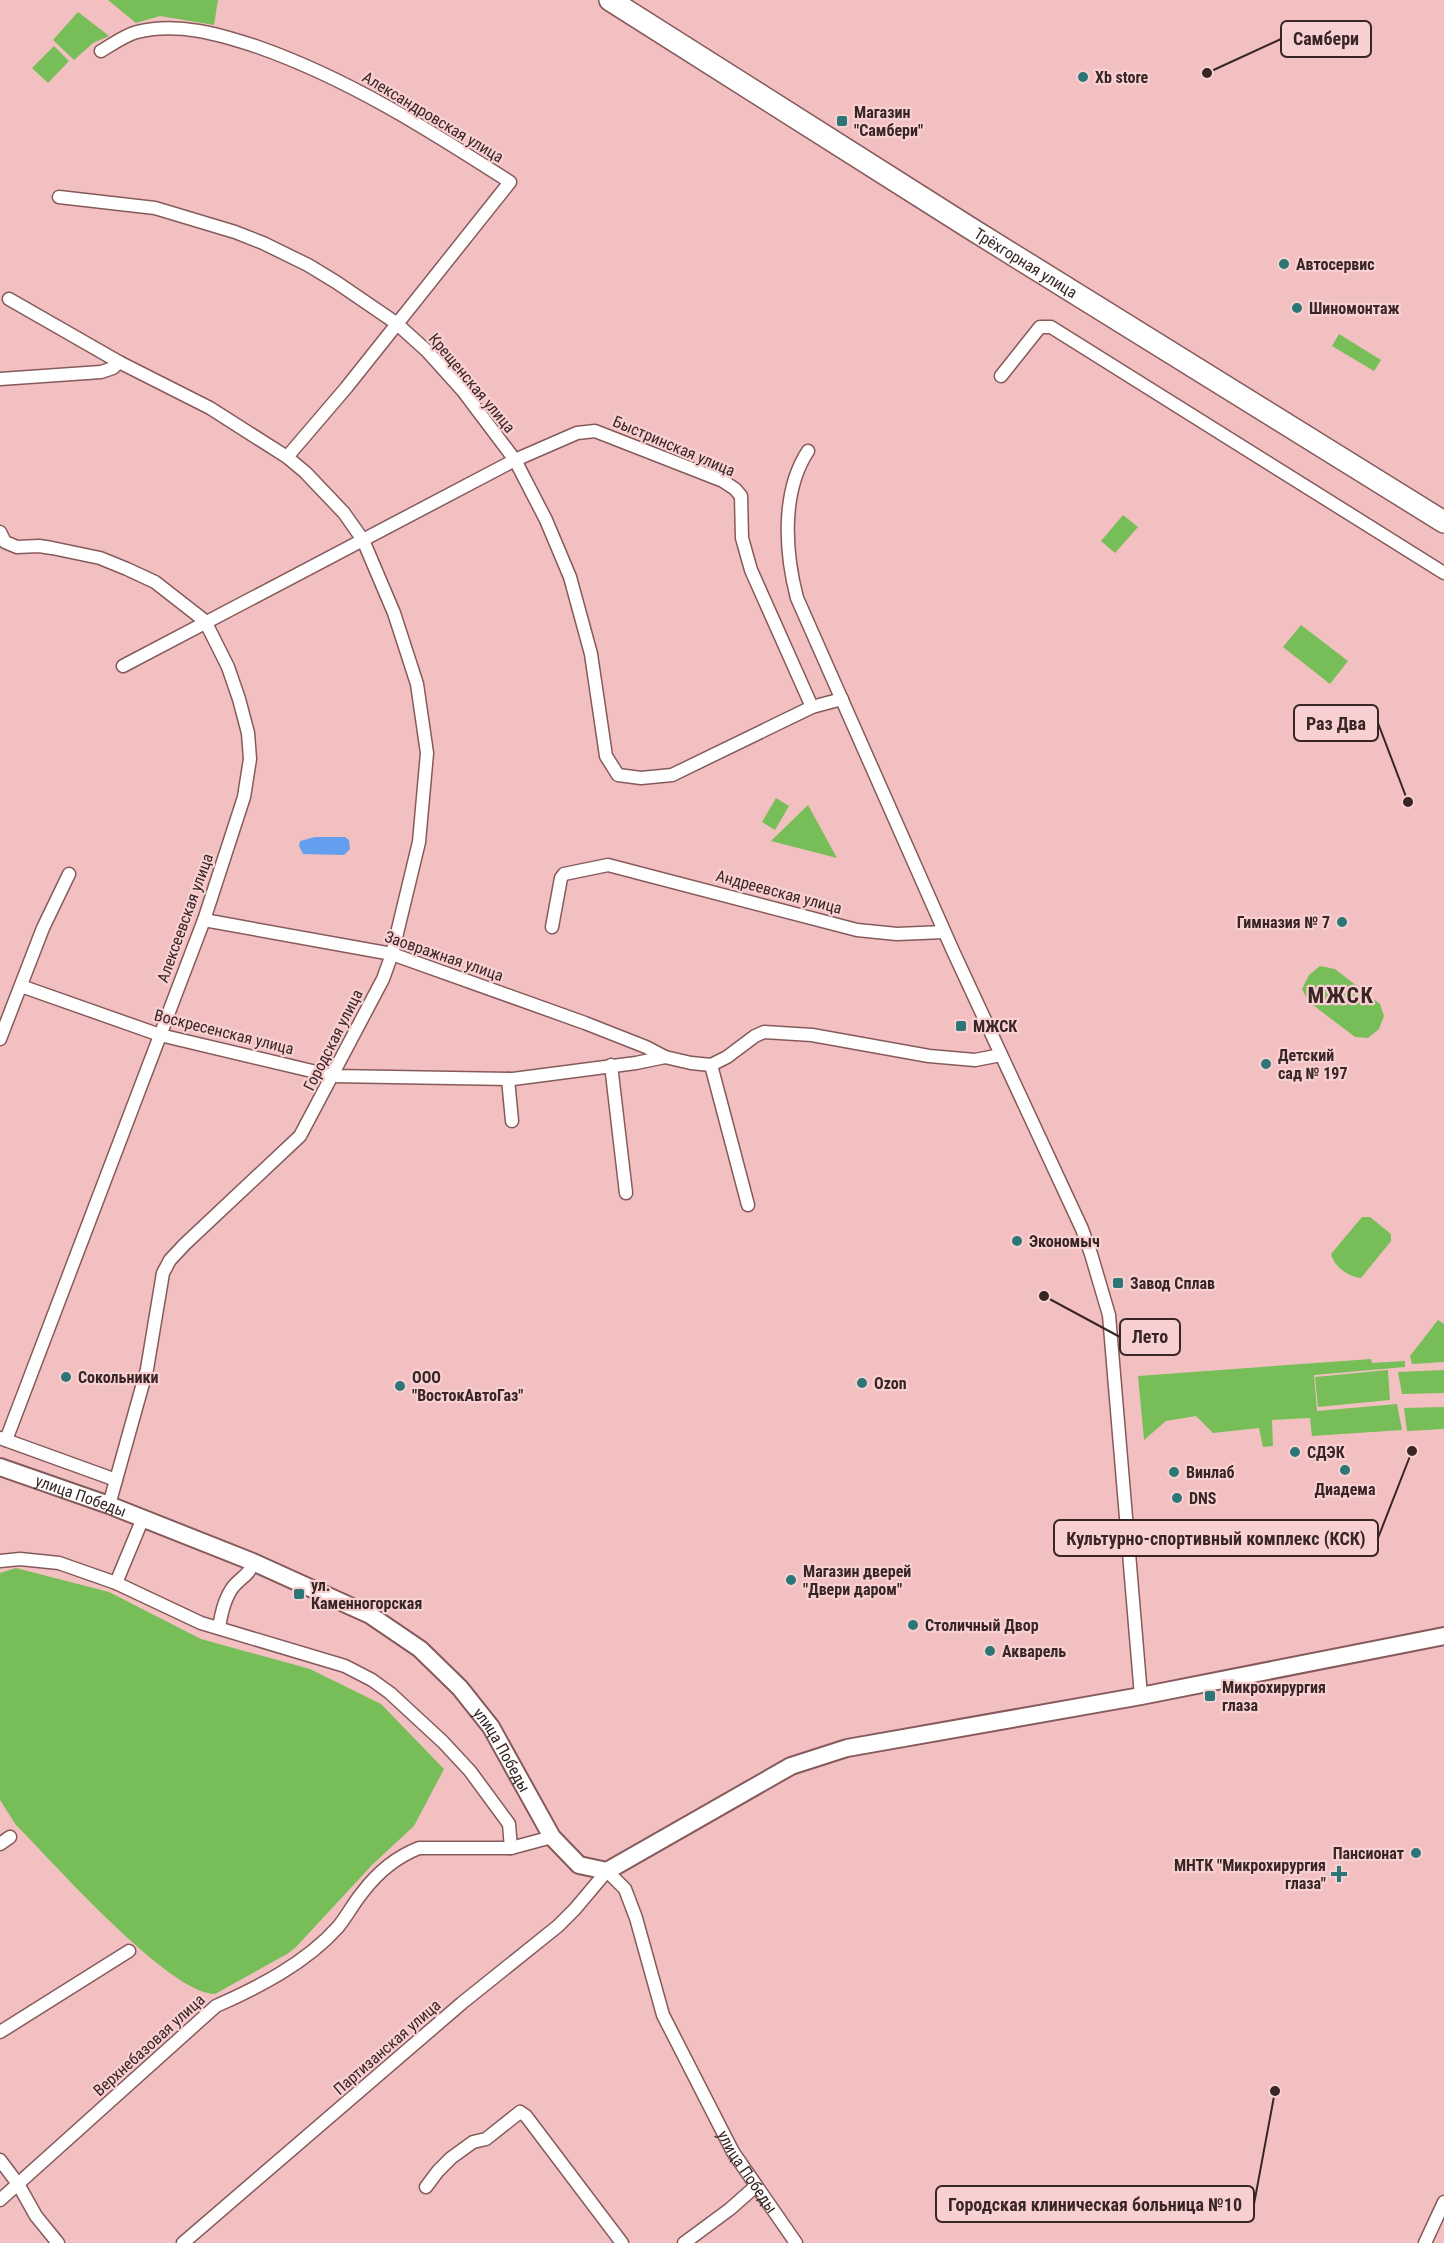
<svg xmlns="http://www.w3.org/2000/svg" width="1444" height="2243" font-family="'Roboto Condensed',sans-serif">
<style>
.green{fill:#77bd58}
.water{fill:#649eee}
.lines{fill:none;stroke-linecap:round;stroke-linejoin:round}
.street-casing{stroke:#865a5b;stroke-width:15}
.secondary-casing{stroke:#865a5b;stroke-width:20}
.highway-casing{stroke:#865a5b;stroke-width:24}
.street{stroke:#fff;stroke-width:12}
.secondary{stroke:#fff;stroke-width:16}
.highway{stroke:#fff;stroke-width:21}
.poi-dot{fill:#2c7678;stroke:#f9d0d1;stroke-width:2}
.labels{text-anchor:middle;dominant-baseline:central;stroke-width:4.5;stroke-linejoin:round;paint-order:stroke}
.poi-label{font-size:16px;font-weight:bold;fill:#382525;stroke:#f9d0d1;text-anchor:start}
.street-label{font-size:16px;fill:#382525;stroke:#f9d0d1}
.district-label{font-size:22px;font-weight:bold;letter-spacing:1.5px;fill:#382525;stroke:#f9d0d1}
.leader{fill:none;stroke:#382525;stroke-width:2}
.callout-dot{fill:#382525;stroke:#f9d0d1;stroke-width:2}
.callout{fill:#f9d0d1;stroke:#382525;stroke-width:2}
.callout-label{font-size:18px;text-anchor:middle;font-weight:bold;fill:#382525}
</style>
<rect width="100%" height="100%" fill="#f3c0c1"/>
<g class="green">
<polygon points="108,0 218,0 214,25 160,16 136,23"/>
<polygon points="78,12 109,36 93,43 74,60 53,40"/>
<polygon points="54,46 69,61 48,83 32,68"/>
<polygon points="1339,334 1381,360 1374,371 1332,346"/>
<polygon points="1123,515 1138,527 1115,553 1101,541"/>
<polygon points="1301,625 1348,661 1330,684 1283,647"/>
<polygon points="776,798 789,806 775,830 762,822"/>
<polygon points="808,805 837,858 771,841"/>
<polygon points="1320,966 1335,969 1380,1004 1384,1016 1379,1029 1368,1038 1355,1037 1309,1002 1302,989 1309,975"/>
<path d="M1362,1217H1370L1391,1234V1241L1361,1278C1349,1277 1334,1267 1331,1254Z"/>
<polygon points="1438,1320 1444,1324 1444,1362 1412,1364 1410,1356"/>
<polygon points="1371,1359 1372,1363 1405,1361 1405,1367 1314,1375 1317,1411 1397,1404 1402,1430 1312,1436 1310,1418 1272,1420 1273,1446 1263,1447 1259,1428 1213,1433 1196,1416 1166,1421 1144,1440 1138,1376"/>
<polygon points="1388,1370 1390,1400 1318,1407 1315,1377"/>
<polygon points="1444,1370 1444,1393 1402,1394 1398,1372"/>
<polygon points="1444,1407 1444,1429 1407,1431 1404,1408"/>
<path d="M16,1568L109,1592L201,1639L310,1669L381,1704L444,1769L414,1826L372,1865L296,1947L287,1954L215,1994C169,1994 52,1861 16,1825L0,1800V1573Z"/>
</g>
<polygon class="water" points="315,837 345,837 349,840 350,849 344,855 303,854 299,846 300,841"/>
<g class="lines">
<g class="street-casing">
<g id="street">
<path d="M101,51C113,44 125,35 137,32C178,22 219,34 258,47C349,79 429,130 510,182L346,388L287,457"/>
<polyline points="59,197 155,208 235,232 263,243 308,265 336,282 396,323 427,351 463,391 515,460 546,520 570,577 591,654 606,756 618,775 641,778 672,775 812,707 842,699"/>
<polyline points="9,299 119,362 210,408 287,457 305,472 344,513 363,540 394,613 417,684 427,753 419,842 392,954 383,979 300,1136 185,1244 170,1260 163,1273 147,1369 109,1505"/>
<polyline points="1001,376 1040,327 1051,327 1444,573"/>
<polyline points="0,379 101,372 113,368 119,362"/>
<path d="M808,451C781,492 785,552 797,598L953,951L1082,1229L1091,1254L1109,1315L1141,1696"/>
<polyline points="0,532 5,542 17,547 39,546 52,548 100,558 127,569 155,582 205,621 228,667 239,699 248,733 250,759 244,797 204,920 6,1440"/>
<polyline points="123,666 515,460 577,433 595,431 723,481 735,489 741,496 742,538 751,570 812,707"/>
<polyline points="204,920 392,954 585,1023 646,1047 665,1057 691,1063 711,1065 727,1057 755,1036 764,1032 812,1035 929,1056 975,1060 1001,1055"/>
<polyline points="552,927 561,878 564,874 608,865 857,930 897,934 944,932"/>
<polyline points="21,986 160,1035 333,1076 513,1079 636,1063 665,1057"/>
<polyline points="0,1039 43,928 69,874"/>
<polyline points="611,1065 626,1193"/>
<polyline points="711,1065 748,1205"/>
<polyline points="508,1079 512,1121"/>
<polyline points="0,1438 116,1480"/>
<polyline points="0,1561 20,1559 59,1563 116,1583 201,1623 345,1666 372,1680 390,1693 443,1742 470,1771 509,1824 511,1848"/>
<polyline points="116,1583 143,1518"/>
<path d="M219,1628C221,1614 224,1599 233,1587C241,1577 250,1575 253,1562"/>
<polyline points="0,1844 10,1837"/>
<polyline points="0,2032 129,1951"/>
<polyline points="0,2160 18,2184 36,2216 58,2243"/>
<polyline points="426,2187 438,2171 451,2158 473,2142 486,2139 520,2112 526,2116 622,2243"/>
<path d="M0,2200L216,2006C259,1987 306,1963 338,1927C347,1916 353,1904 362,1893C377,1873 396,1857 419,1848H511L552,1837"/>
<path id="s1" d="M183,2243L462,2003L558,1926L575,1909L607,1871L625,1889L636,1918L663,2015L733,2152L796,2243"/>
<polyline points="684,2243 730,2209 756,2186"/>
<polyline points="1425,2243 1444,2202"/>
</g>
</g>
<g class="secondary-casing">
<g id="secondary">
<path id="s2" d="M0,1467L109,1505L253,1562L370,1615L420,1649L460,1688L491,1727L552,1837L579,1865L607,1871L791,1766L847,1748L1141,1696L1444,1636"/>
</g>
</g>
<g class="highway-casing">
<g id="highway">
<path id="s3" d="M610,0L970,228L1444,522"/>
</g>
</g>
<use href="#street" class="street"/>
<use href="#secondary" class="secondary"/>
<use href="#highway" class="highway"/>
</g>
<g class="poi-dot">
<circle cx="1083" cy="77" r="6"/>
<rect x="836" y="115" width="12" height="12" rx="3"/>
<circle cx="1284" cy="264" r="6"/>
<circle cx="1297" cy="308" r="6"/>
<circle cx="1342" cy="922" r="6"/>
<rect x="955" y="1020" width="12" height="12" rx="3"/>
<circle cx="1266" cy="1064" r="6"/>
<circle cx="1017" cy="1241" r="6"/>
<rect x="1112" y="1277" width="12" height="12" rx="3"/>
<circle cx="66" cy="1377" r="6"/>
<circle cx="862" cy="1383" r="6"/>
<circle cx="400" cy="1386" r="6"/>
<circle cx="1295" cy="1452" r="6"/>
<circle cx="1345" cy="1470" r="6"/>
<circle cx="1174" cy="1472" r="6"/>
<circle cx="1177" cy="1498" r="6"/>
<circle cx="791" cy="1580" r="6"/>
<rect x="293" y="1588" width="12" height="12" rx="3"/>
<circle cx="913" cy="1625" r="6"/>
<circle cx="990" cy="1651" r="6"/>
<rect x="1204" y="1690" width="12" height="12" rx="3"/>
<circle cx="1416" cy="1853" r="6"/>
<path d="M1336 1865h6v6h6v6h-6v6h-6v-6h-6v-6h6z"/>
</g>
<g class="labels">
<g class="poi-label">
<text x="1095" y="77">Xb store</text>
<text x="854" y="112">Магазин<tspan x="854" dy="18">"Самбери"</tspan></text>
<text x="1296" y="264">Автосервис</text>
<text x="1309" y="308">Шиномонтаж</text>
<text x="1330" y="922" text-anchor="end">Гимназия № 7</text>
<text x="973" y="1026">МЖСК</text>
<text x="1278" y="1055">Детский<tspan x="1278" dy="18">сад № 197</tspan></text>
<text x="1029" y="1241">Экономыч</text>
<text x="1130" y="1283">Завод Сплав</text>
<text x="78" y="1377">Сокольники</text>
<text x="412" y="1377">ООО<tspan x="412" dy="18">"ВостокАвтоГаз"</tspan></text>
<text x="874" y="1383">Ozon</text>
<text x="1307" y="1452">СДЭК</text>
<text x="1186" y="1472">Винлаб</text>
<text x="1345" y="1489" text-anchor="middle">Диадема</text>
<text x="1189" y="1498">DNS</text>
<text x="803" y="1571">Магазин дверей<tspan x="803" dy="18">"Двери даром"</tspan></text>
<text x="311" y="1585">ул.<tspan x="311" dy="18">Каменногорская</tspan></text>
<text x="925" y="1625">Столичный Двор</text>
<text x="1002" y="1651">Акварель</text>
<text x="1222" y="1687">Микрохирургия<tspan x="1222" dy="18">глаза</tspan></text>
<text x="1404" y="1853" text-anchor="end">Пансионат</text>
<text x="1326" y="1865" text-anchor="end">МНТК "Микрохирургия<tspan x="1326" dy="18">глаза"</tspan></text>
</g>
<g class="street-label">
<text transform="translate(433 117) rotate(31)">Александровская улица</text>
<text stroke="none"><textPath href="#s3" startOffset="492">Трёхгорная улица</textPath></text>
<text transform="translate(472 383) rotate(50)">Крещенская улица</text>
<text transform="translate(674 446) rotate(23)">Быстринская улица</text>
<text transform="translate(779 892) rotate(15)">Андреевская улица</text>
<text transform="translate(185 918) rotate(-70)">Алексеевская улица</text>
<text transform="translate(444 956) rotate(19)">Заовражная улица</text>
<text transform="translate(224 1032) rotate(14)">Воскресенская улица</text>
<text transform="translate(333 1040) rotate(-63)">Городская улица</text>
<text stroke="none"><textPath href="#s2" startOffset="86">улица Победы</textPath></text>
<text stroke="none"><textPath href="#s2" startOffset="590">улица Победы</textPath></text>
<text transform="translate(149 2045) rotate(-42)">Верхнебазовая улица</text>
<text transform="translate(387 2047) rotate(-41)">Партизанская улица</text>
<text stroke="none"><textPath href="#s1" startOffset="900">улица Победы</textPath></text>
</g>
<g class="district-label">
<text x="1341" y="995">МЖСК</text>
</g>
</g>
<path class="leader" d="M1207 73L1281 39M1408 802L1378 723M1044 1296L1120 1337M1412 1451L1378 1538M1275 2091L1254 2204"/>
<g class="callout-dot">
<circle cx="1207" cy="73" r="6"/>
<circle cx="1408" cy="802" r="6"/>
<circle cx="1044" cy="1296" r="6"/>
<circle cx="1412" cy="1451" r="6"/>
<circle cx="1275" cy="2091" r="6"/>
</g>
<g class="callout">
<rect x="1281" y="21" width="90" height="36" rx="6"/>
<rect x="1294" y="705" width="84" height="36" rx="6"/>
<rect x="1120" y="1319" width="60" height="36" rx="6"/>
<rect x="1054" y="1520" width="324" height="36" rx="6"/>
<rect x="936" y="2186" width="318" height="36" rx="6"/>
</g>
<g class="callout-label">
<text x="1326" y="45">Самбери</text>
<text x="1336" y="730">Раз Два</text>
<text x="1150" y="1343">Лето</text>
<text x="1216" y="1545">Культурно-спортивный комплекс (КСК)</text>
<text x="1095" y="2211">Городская клиническая больница №10</text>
</g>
</svg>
